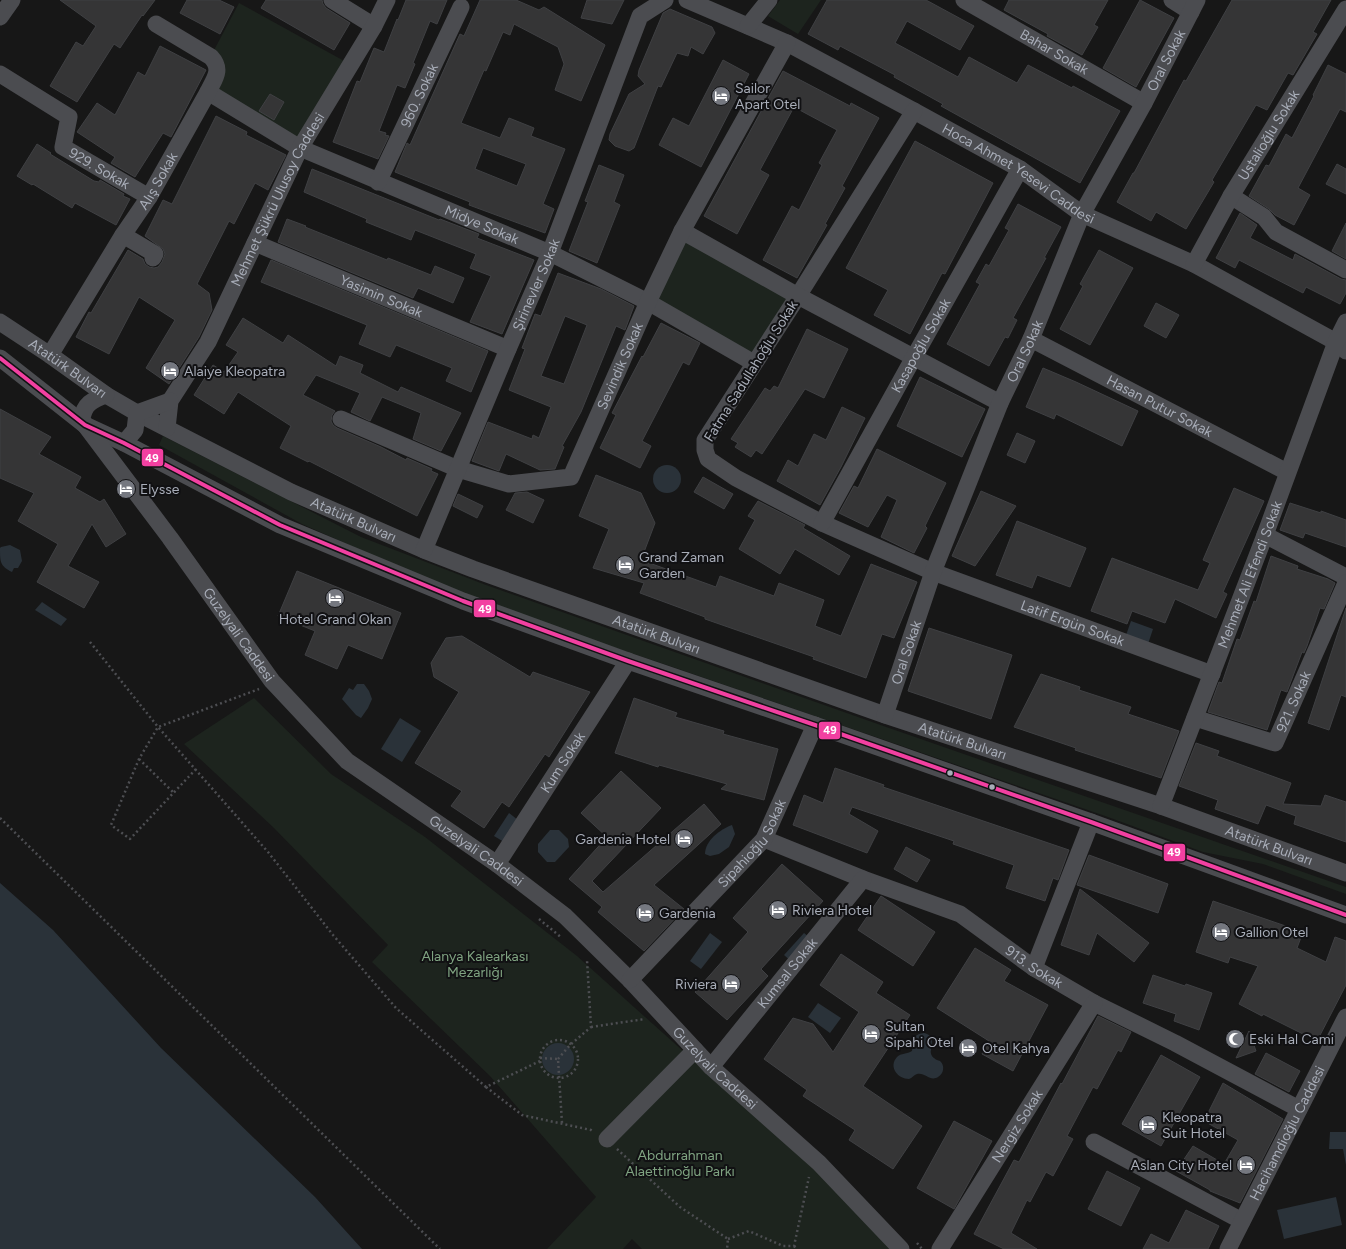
<svg xmlns="http://www.w3.org/2000/svg" width="1346" height="1249" font-family="Figtree,sans-serif">
<style>
.green{fill:#1d241e}
.water{fill:#2a3239}
.building{fill:#353536;stroke:#3f4043;fill-rule:evenodd}
.lines{fill:none;stroke-linecap:round;stroke-linejoin:round}
.path{stroke:#4d4e52;stroke-width:2.5;stroke-dasharray:2 3;stroke-linecap:butt}
.minor{stroke:#4b4c50;stroke-width:17}
.bus-1-casing{stroke:#111113;stroke-width:7}
.bus-1{stroke:#f240a1;stroke-width:4}
.bus-dot{fill:#a8adb8;stroke:#111113;stroke-width:1.5}
.labels{text-anchor:middle;dominant-baseline:central;stroke-width:4;stroke-linejoin:round;paint-order:stroke}
.street-label{font-size:14px;fill:#a8adb8;stroke:#111113}
.poi-label{font-size:14px;fill:#a8adb8;stroke:#111113;text-anchor:start}
.park-label{font-size:14px;fill:#7fa381;stroke:#111113}
.line-badge{stroke:#111113;stroke-width:1.5}
.badge-label{font-size:11px;text-anchor:middle;font-weight:bold;fill:#fff}
</style>
<rect width="100%" height="100%" fill="#171717"/>
<g class="green">
<polygon points="780,0 821,0 798,34 768,16"/>
<polygon points="239,3 346,62 298,142 210,91 212,54"/>
<polygon points="684,237 792,298 753,358 654,300"/>
<polygon points="163,436 361,537 486,585 889,728 1346,887 1346,894 1263,864 1203,852 1108,817 667,665 579,636 442,586 302,524 159,445"/>
<polygon points="254,698 331,774 425,837 577,956 769,1128 815,1167 890,1249 642,1249 632,1239 623,1249 547,1249 596,1197 490,1076 372,962 388,945 274,828 184,744"/>
</g>
<g class="water">
<circle cx="667" cy="479" r="14"/>
<path d="M10,545L20,550L22,561L18,568H14L12,572C0,566 0,562 0,548L1,547Z"/>
<polygon points="42,602 67,619 61,626 35,610"/>
<polygon points="1131,621 1153,629 1147,647 1125,638"/>
<polygon points="357,684 364,684 369,691 372,699 368,708 361,718 356,715 342,699 349,688 353,690"/>
<polygon points="400,718 421,731 402,762 381,749"/>
<polygon points="509,813 518,820 504,842 494,836"/>
<path d="M732,825L735,834L729,847L719,854L710,856L705,854C705,840 721,829 732,825Z"/>
<polygon points="550,830 559,830 568,839 569,847 555,862 547,862 538,852 538,844"/>
<polygon points="0,883 53,930 161,1048 315,1197 362,1249 0,1249"/>
<polygon points="710,933 722,942 701,969 690,961"/>
<polygon points="804,933 814,941 793,963 784,955"/>
<polygon points="818,1003 841,1018 830,1033 808,1017"/>
<path d="M924,1033C935,1036 932,1041 931,1050C930,1053 932,1057 934,1058C936,1060 938,1060 940,1061C945,1065 944,1074 938,1077C930,1082 925,1072 917,1074C914,1075 912,1078 909,1079C898,1079 888,1067 897,1057C901,1053 907,1054 912,1051L914,1037L919,1034Z"/>
<circle cx="558" cy="1059" r="16"/>
<polygon points="1330,1132 1346,1132 1346,1165 1343,1149 1329,1149"/>
<polygon points="1336,1197 1342,1225 1284,1239 1277,1210"/>
</g>
<g class="building">
<polygon points="60,0 155,0 143,16 142,15 120,48 114,44 77,102 50,86 76,42 83,46 96,26"/>
<polygon points="187,0 219,0 234,7 220,34 180,13"/>
<polygon points="266,0 322,0 323,4 326,8 350,23 334,50 261,8"/>
<polygon points="406,0 447,0 437,24 430,21 413,63 415,64 405,88 397,85 379,131 386,133 385,135 389,136 378,159 333,142 357,81 360,82 374,48 384,52 397,19 398,20"/>
<path d="M480,0H516L539,10L544,7L605,45L581,101L555,90L564,64L558,47L514,24L510,35L503,32L486,71L484,70L461,123L500,138L509,118L534,128L531,136L565,149L543,204L554,209L545,233L469,205L470,202L395,172L407,143L410,145L460,34L464,36ZM483,148L526,164L517,186L475,169Z"/>
<polygon points="587,0 624,0 612,24 581,18"/>
<polygon points="827,0 926,0 974,26 960,50 907,21 895,43 958,77 969,57 1017,83 1028,65 1072,88 1073,86 1120,111 1080,183 941,106 943,104 894,77 895,75 840,46 838,50 808,34"/>
<polygon points="1009,0 1108,0 1094,25 1098,27 1082,55 1047,36 1048,34 1004,10"/>
<polygon points="1140,0 1174,18 1136,87 1103,68"/>
<polygon points="1232,0 1331,0 1313,32 1317,34 1293,75 1288,73 1267,110 1256,105 1212,180 1214,182 1186,229 1156,212 1151,221 1117,202 1133,173 1134,173 1184,80 1186,81"/>
<polygon points="670,9 712,27 715,33 703,54 691,47 688,56 677,53 661,87 658,86 634,148 629,151 615,146 609,140 610,134 629,94 645,84 638,76 639,70 663,13"/>
<polygon points="160,46 206,70 171,137 163,133 135,177 111,163 115,157 77,132 97,103 115,115 138,72 145,76"/>
<polygon points="723,60 749,74 701,167 659,145 673,118 689,126"/>
<polygon points="1328,65 1346,74 1346,112 1340,109 1298,188 1310,195 1294,225 1275,215 1269,209 1249,196 1266,165 1269,166 1286,134 1292,138 1314,96 1313,95"/>
<polygon points="783,71 850,106 851,103 879,118 842,186 845,188 825,224 827,225 797,278 763,260 792,206 799,210 822,165 819,163 837,130 794,107 760,170 769,175 737,234 704,216"/>
<polygon points="270,94 284,102 274,120 259,111"/>
<polygon points="216,116 247,132 246,135 286,155 268,190 255,183 234,224 229,221 197,284 209,293 212,310 199,337 169,384 146,368 175,320 139,297 109,354 76,337 89,312 91,313 128,250 143,259 145,264 149,267 154,268 158,267 162,262 165,254 163,249 145,236 163,200 172,204"/>
<polygon points="915,141 993,183 945,274 942,273 910,334 874,315 888,290 846,268"/>
<polygon points="37,144 51,153 50,154 94,181 99,182 100,180 124,194 123,196 130,199 116,225 75,203 72,208 33,184 32,185 17,176"/>
<polygon points="1337,164 1346,169 1346,194 1326,184"/>
<polygon points="599,165 624,175 614,202 620,205 597,263 569,251 588,202 585,201"/>
<polygon points="312,169 439,220 440,219 479,234 477,238 534,260 502,334 470,322 491,276 470,268 476,254 415,230 411,240 366,222 367,219 304,192"/>
<polygon points="1018,204 1061,227 1044,258 1046,258 1013,318 1017,320 1008,338 1005,337 989,366 947,344 980,284 976,282 986,264 989,266 1009,230 1005,228"/>
<polygon points="1240,213 1257,225 1250,238 1293,260 1295,254 1341,279 1346,280 1346,293 1340,304 1306,287 1303,293 1239,260 1235,268 1216,258"/>
<polygon points="287,219 306,226 305,227 387,260 388,258 431,275 435,266 464,278 453,303 418,288 413,298 278,242"/>
<polygon points="1346,223 1346,259 1332,251"/>
<polygon points="1099,250 1133,268 1090,345 1060,329 1083,286 1080,284"/>
<polygon points="271,260 488,351 471,392 446,381 452,368 396,345 390,357 359,344 367,325 261,282"/>
<path d="M558,273L601,289L634,306L625,330L616,326L581,412L562,446L564,447L555,469L540,470L506,454L499,471L472,461L488,422L532,439L533,435L539,438L551,407L509,390L525,349L522,348L535,314L541,316ZM565,316L587,325L564,384L541,376Z"/>
<polygon points="1156,303 1179,315 1166,338 1144,326"/>
<polygon points="243,318 283,343 288,335 336,366 340,356 363,365 360,373 398,392 401,387 461,413 441,451 413,439 421,413 382,397 370,421 351,412 360,393 316,375 303,395 335,411 332,415 331,421 333,425 337,428 381,447 406,460 407,458 432,469 431,471 438,474 417,516 309,461 308,462 280,448 291,426 238,392 224,414 194,395 213,365 224,372 238,352 226,345"/>
<polygon points="661,323 700,343 689,365 683,362 642,441 651,446 640,468 600,448 616,415 612,413 642,356 643,357"/>
<polygon points="807,329 848,349 824,398 805,389 762,454 756,450 751,457 735,447 738,443 731,439 765,388 770,391 774,386 778,388"/>
<polygon points="1043,368 1076,382 1138,411 1122,446 1056,414 1054,419 1026,407"/>
<polygon points="920,377 985,409 962,457 897,426"/>
<polygon points="842,407 865,418 841,467 820,505 777,481 788,460 798,466 814,434 826,440"/>
<polygon points="0,409 51,437 39,454 81,477 75,488 100,502 104,499 126,534 106,547 92,524 68,566 99,582 84,608 37,582 58,544 18,521 34,493 0,478"/>
<polygon points="1017,433 1035,441 1025,463 1007,455"/>
<polygon points="877,449 946,483 925,526 927,528 914,553 881,537 897,500 887,495 868,527 839,513 854,486 858,488"/>
<polygon points="596,475 641,493 655,523 641,560 716,587 720,576 774,596 779,583 824,600 815,626 841,636 871,564 917,582 894,638 882,634 866,678 813,659 814,657 705,619 705,617 640,593 644,583 593,568 609,529 579,516"/>
<polygon points="703,477 733,494 724,509 694,492"/>
<polygon points="1234,488 1264,501 1223,592 1227,594 1216,618 1175,599 1165,623 1132,611 1127,624 1091,611 1112,558 1198,590 1210,563 1203,560"/>
<polygon points="981,491 1016,506 975,566 952,556"/>
<polygon points="527,492 544,500 533,523 506,510 515,493"/>
<polygon points="458,494 483,506 477,518 453,506"/>
<polygon points="758,501 805,525 803,528 850,556 839,575 795,549 780,574 739,549 755,520 748,516"/>
<polygon points="1290,503 1321,513 1321,511 1346,520 1346,547 1305,533 1303,538 1280,530"/>
<polygon points="1017,521 1086,548 1070,587 1037,575 1032,588 996,575"/>
<polygon points="1271,556 1298,566 1297,569 1328,579 1335,583 1324,609 1320,608 1307,646 1304,653 1302,652 1287,692 1281,690 1267,730 1208,712 1219,682 1222,683 1237,639 1240,640 1254,601 1256,602"/>
<polygon points="297,571 401,613 382,659 348,645 337,669 305,655 315,631 278,616"/>
<polygon points="1346,608 1346,697 1341,695 1329,730 1308,723"/>
<polygon points="929,628 1012,655 991,719 908,691"/>
<polygon points="462,636 530,677 533,672 590,692 549,757 545,754 509,807 502,802 484,828 451,806 462,791 415,763 459,692 434,677 431,663 446,638"/>
<polygon points="1041,674 1080,687 1079,690 1131,707 1128,714 1179,731 1161,778 1075,750 1076,748 1014,727"/>
<polygon points="634,698 677,713 675,717 724,731 723,734 778,749 764,800 721,789 727,784 659,765 658,767 615,753"/>
<polygon points="1196,743 1219,751 1217,756 1291,783 1283,804 1321,806 1325,795 1346,802 1346,842 1294,824 1296,816 1266,805 1258,824 1215,809 1218,800 1179,786"/>
<polygon points="835,768 884,785 883,787 1069,850 1058,880 1053,878 1045,901 1006,888 1014,865 953,844 954,841 852,807 849,814 878,831 867,853 793,825 804,795 823,803"/>
<polygon points="621,771 661,808 592,881 603,892 704,804 721,824 654,885 684,909 644,951 598,912 602,907 569,879 607,837 581,813"/>
<polygon points="906,847 930,860 917,882 894,869"/>
<polygon points="1089,855 1168,884 1158,913 1077,885"/>
<polygon points="782,864 823,901 761,969 768,976 727,1020 695,992 748,932 733,918"/>
<polygon points="1080,889 1149,943 1134,962 1097,933 1089,955 1061,945"/>
<polygon points="881,896 935,932 913,966 858,930"/>
<polygon points="1213,901 1303,932 1297,948 1326,962 1335,937 1346,941 1346,985 1317,1041 1263,1014 1262,1016 1239,1004 1258,966 1230,957 1228,963 1196,952"/>
<polygon points="975,948 1011,970 1004,981 1048,1005 1013,1071 982,1054 989,1041 937,1008"/>
<polygon points="841,954 883,982 876,993 910,1015 863,1086 922,1126 893,1169 849,1140 855,1130 803,1096 807,1090 764,1059 793,1018 813,1024 833,1052 859,1012 820,985"/>
<polygon points="1153,975 1185,986 1186,984 1212,993 1199,1030 1174,1021 1176,1014 1143,1003"/>
<polygon points="1098,1016 1131,1032 1121,1052 1118,1050 1097,1089 1093,1087 1067,1136 1073,1139 1053,1176 1046,1172 1030,1202 1027,1200 1011,1233 1037,1249 1004,1249 974,1234 1014,1160 1019,1162 1061,1083 1062,1084"/>
<polygon points="1249,1031 1256,1051 1236,1058"/>
<polygon points="1266,1053 1300,1071 1289,1092 1255,1074"/>
<polygon points="1161,1055 1200,1077 1161,1146 1122,1124"/>
<polygon points="1223,1083 1283,1119 1240,1203 1210,1191 1210,1190 1176,1171 1193,1146 1224,1164 1238,1140 1204,1121"/>
<polygon points="954,1121 992,1141 954,1209 917,1188"/>
<polygon points="1107,1171 1140,1188 1121,1226 1088,1209"/>
<polygon points="1186,1210 1219,1226 1208,1249 1143,1249 1151,1234 1169,1243"/>
</g>
<g class="lines">
<g class="path">
<polyline points="90,642 158,727 268,852 333,935 396,1008 486,1087 540,1061"/>
<polyline points="139,759 174,793"/>
<polyline points="196,769 130,839 111,825 139,759 158,727 259,689"/>
<polyline points="0,818 440,1249"/>
<polyline points="539,919 562,938"/>
<polyline points="591,1027 645,1019"/>
<circle cx="559" cy="1059" r="19"/>
<polyline points="540,1058 558,1059 562,1123"/>
<polyline points="558,1059 570,1045 591,1027 587,960"/>
<polyline points="486,1087 522,1115 591,1130 594,1132"/>
<polyline points="617,1149 680,1207 728,1239 727,1249"/>
<polyline points="728,1239 749,1231 783,1246 794,1246 809,1177"/>
<polyline points="917,1243 922,1249"/>
<polyline points="794,1246 797,1249"/>
</g>
<g class="minor">
<polyline points="332,0 374,26"/>
<path id="s1" d="M687,0L787,43L914,111L1020,169L1082,214L1194,264L1336,342L1346,351"/>
<path id="s2" d="M964,0L1144,103"/>
<polyline points="1172,0 1191,12"/>
<polyline points="0,17 12,0"/>
<polyline points="748,26 769,0"/>
<path id="s3" d="M0,74L69,117L63,147L149,197"/>
<path id="s4" d="M208,92L300,148L550,253L648,302L754,363"/>
<path id="s5" d="M914,111L798,296L705,440V450L708,459L736,478L822,523L933,572L1212,674"/>
<path id="s6" d="M378,182L461,7"/>
<polyline points="1231,196 1264,217 1276,232 1346,270"/>
<polyline points="682,231 798,296 1000,403"/>
<polyline points="123,235 155,254 153,258"/>
<path id="s7" d="M255,243L508,349"/>
<path id="s8" d="M1194,264L1231,196L1346,9"/>
<path id="s9" d="M0,322L50,355L106,395L137,413L291,492L424,550L473,569L885,715L1161,806L1346,873"/>
<path id="s10" d="M1031,339L1287,472"/>
<path id="s11" d="M50,355L123,235L149,197L208,92C214,79 223,70 211,57L156,24"/>
<polyline points="0,358 85,425 124,443 280,525 463,601 628,661 815,725 1091,822 1346,915"/>
<path id="s12" d="M106,395C92,400 84,404 82,419L85,425L170,538L272,681L347,761L497,864L565,916L630,980L711,1067L819,1163L901,1249"/>
<path id="s13" d="M341,419L458,469L509,484L571,477L648,302L682,231L787,43"/>
<path id="s14" d="M167,428L170,401L208,342L300,148L374,26L387,0"/>
<polyline points="124,443 135,430 137,413 170,401"/>
<path id="s15" d="M822,523L914,357L1020,169"/>
<polyline points="1265,535 1346,577"/>
<path id="s16" d="M424,550L508,349L550,253L640,16L665,0"/>
<path id="s17" d="M885,715L933,572L1000,403L1031,339L1082,214L1144,103L1197,0"/>
<path id="s18" d="M1195,718L1275,743L1346,583"/>
<path id="s19" d="M1161,806L1265,535L1336,342L1346,322"/>
<path id="s20" d="M764,839L863,879L960,914L1034,968L1094,1003L1175,1043L1299,1109"/>
<path id="s21" d="M497,864L628,661"/>
<polyline points="1034,968 1091,822"/>
<path id="s22" d="M630,980L764,839L815,725"/>
<path id="s23" d="M711,1067L863,879"/>
<polyline points="607,1139 695,1050"/>
<polyline points="1094,1142 1242,1221"/>
<path id="s24" d="M940,1249L1094,1003"/>
<path id="s25" d="M1228,1249L1346,1017"/>
</g>
<g class="bus-1-casing">
<polyline id="bus-1" points="0,358 85,425 124,443 280,525 463,601 628,661 815,725 1091,822 1346,915"/>
</g>
<use href="#bus-1" class="bus-1"/>
</g>
<defs>
<g id="hotel-disc" transform="scale(1)"><circle r="9.5" fill="#757880" stroke="#111113"/><path d="M-6-4.5h1.5V1H6V5H4.5V3h-9V5H-6ZM-4 0a1.8 1.8 0 1 1 3.6 0ZM.5 0V-2.5h3Q6-2.5 6 0Z" fill="#fff"/></g>
<g id="mosque-disc" transform="scale(1)"><circle r="9.5" fill="#757880" stroke="#111113"/><path d="M3.5-4.9A6 6 0 1 0 3.5 4.9A5 5 0 1 1 3.5-4.9Z" fill="#fff"/></g>
</defs>
<g fill-rule="evenodd">
<use href="#hotel-disc" x="721" y="96"/>
<use href="#hotel-disc" x="170" y="371"/>
<use href="#hotel-disc" x="126" y="489"/>
<use href="#hotel-disc" x="625" y="565"/>
<use href="#hotel-disc" x="335" y="598"/>
<use href="#hotel-disc" x="684" y="839"/>
<use href="#hotel-disc" x="778" y="910"/>
<use href="#hotel-disc" x="645" y="913"/>
<use href="#hotel-disc" x="1221" y="932"/>
<use href="#hotel-disc" x="731" y="984"/>
<use href="#hotel-disc" x="871" y="1034"/>
<use href="#mosque-disc" x="1235" y="1039"/>
<use href="#hotel-disc" x="968" y="1048"/>
<use href="#hotel-disc" x="1148" y="1125"/>
<use href="#hotel-disc" x="1246" y="1165"/>
</g>
<g class="bus-dot">
<circle cx="950" cy="773" r="3.5"/>
<circle cx="992" cy="787" r="3.5"/>
</g>
<g class="labels">
<g class="street-label">
<text stroke="none"><textPath href="#s2" startOffset="104">Bahar Sokak</textPath></text>
<text stroke="none"><textPath href="#s17" startOffset="714">Oral Sokak</textPath></text>
<text stroke="none"><textPath href="#s6" startOffset="96">960. Sokak</textPath></text>
<text stroke="none"><textPath href="#s8" startOffset="149">Ustalioğlu Sokak</textPath></text>
<text stroke="none"><textPath href="#s3" startOffset="154">929. Sokak</textPath></text>
<text stroke="none"><textPath href="#s1" startOffset="375">Hoca Ahmet Yesevi Caddesi</textPath></text>
<text stroke="none"><textPath href="#s11" startOffset="205">Alış Sokak</textPath></text>
<text stroke="none"><textPath href="#s14" startOffset="256">Mehmet Şükrü Ulusoy Caddesi</textPath></text>
<text stroke="none"><textPath href="#s4" startOffset="305">Midye Sokak</textPath></text>
<text stroke="none"><textPath href="#s16" startOffset="288">Şirinevler Sokak</textPath></text>
<text stroke="none"><textPath href="#s7" startOffset="137">Yasimin Sokak</textPath></text>
<text stroke="none"><textPath href="#s15" startOffset="203">Kasapoğlu Sokak</textPath></text>
<text stroke="none"><textPath href="#s17" startOffset="390">Oral Sokak</textPath></text>
<text stroke="none"><textPath href="#s13" startOffset="364">Sevindik Sokak</textPath></text>
<text stroke="none"><textPath href="#s9" startOffset="82">Atatürk Bulvarı</textPath></text>
<text transform="translate(751 371) rotate(-58)">Fatma Sadullahoğlu Sokak</text>
<text stroke="none"><textPath href="#s10" startOffset="145">Hasan Putur Sokak</textPath></text>
<text stroke="none"><textPath href="#s9" startOffset="406">Atatürk Bulvarı</textPath></text>
<text stroke="none"><textPath href="#s19" startOffset="248">Mehmet Ali Efendi Sokak</textPath></text>
<text stroke="none"><textPath href="#s5" startOffset="810">Latif Ergün Sokak</textPath></text>
<text stroke="none"><textPath href="#s12" startOffset="303">Guzelyali Caddesi</textPath></text>
<text stroke="none"><textPath href="#s9" startOffset="730">Atatürk Bulvarı</textPath></text>
<text stroke="none"><textPath href="#s17" startOffset="66">Oral Sokak</textPath></text>
<text stroke="none"><textPath href="#s18" startOffset="129">921. Sokak</textPath></text>
<text stroke="none"><textPath href="#s9" startOffset="1054">Atatürk Bulvarı</textPath></text>
<text stroke="none"><textPath href="#s21" startOffset="121">Kum Sokak</textPath></text>
<text stroke="none"><textPath href="#s22" startOffset="184">Sipahioğlu Sokak</textPath></text>
<text stroke="none"><textPath href="#s9" startOffset="1378">Atatürk Bulvarı</textPath></text>
<text stroke="none"><textPath href="#s12" startOffset="627">Guzelyali Caddesi</textPath></text>
<text stroke="none"><textPath href="#s20" startOffset="301">913. Sokak</textPath></text>
<text stroke="none"><textPath href="#s23" startOffset="121">Kumsal Sokak</textPath></text>
<text stroke="none"><textPath href="#s12" startOffset="951">Guzelyali Caddesi</textPath></text>
<text stroke="none"><textPath href="#s24" startOffset="145">Nergiz Sokak</textPath></text>
<text stroke="none"><textPath href="#s25" startOffset="130">Hacihamdioğlu Caddesi</textPath></text>
</g>
<g class="poi-label">
<text x="735" y="88">Sailor<tspan x="735" dy="16">Apart Otel</tspan></text>
<text x="184" y="371">Alaiye Kleopatra</text>
<text x="140" y="489">Elysse</text>
<text x="639" y="557">Grand Zaman<tspan x="639" dy="16">Garden</tspan></text>
<text x="335" y="619" text-anchor="middle">Hotel Grand Okan</text>
<text x="670" y="839" text-anchor="end">Gardenia Hotel</text>
<text x="792" y="910">Riviera Hotel</text>
<text x="659" y="913">Gardenia</text>
<text x="1235" y="932">Gallion Otel</text>
<text x="717" y="984" text-anchor="end">Riviera</text>
<text x="885" y="1026">Sultan<tspan x="885" dy="16">Sipahi Otel</tspan></text>
<text x="1249" y="1039">Eski Hal Cami</text>
<text x="982" y="1048">Otel Kahya</text>
<text x="1162" y="1117">Kleopatra<tspan x="1162" dy="16">Suit Hotel</tspan></text>
<text x="1232" y="1165" text-anchor="end">Aslan City Hotel</text>
</g>
<g class="park-label">
<text x="475" y="956">Alanya Kalearkası<tspan x="475" dy="16">Mezarlığı</tspan></text>
<text x="680" y="1155">Abdurrahman<tspan x="680" dy="16">Alaettinoğlu Parkı</tspan></text>
</g>
</g>
<g class="line-badge">
<rect x="141" y="448" width="23" height="19" rx="4" fill="#f240a1"/>
<rect x="473" y="599" width="23" height="19" rx="4" fill="#f240a1"/>
<rect x="818" y="721" width="23" height="19" rx="4" fill="#f240a1"/>
<rect x="1163" y="843" width="23" height="19" rx="4" fill="#f240a1"/>
</g>
<g class="badge-label">
<text x="152" y="462">49</text>
<text x="485" y="613">49</text>
<text x="830" y="734">49</text>
<text x="1174" y="856">49</text>
</g>
</svg>
